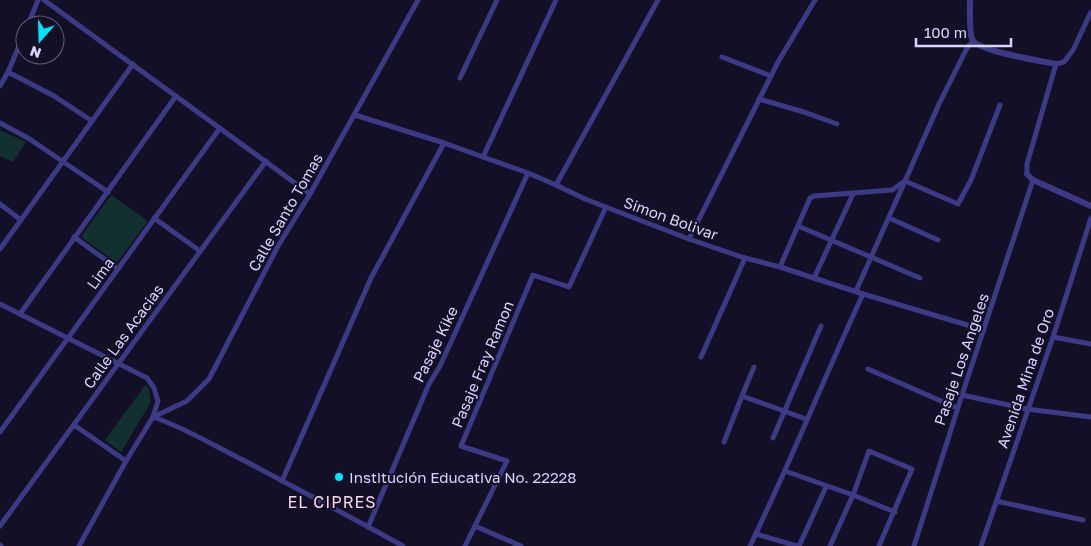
<svg xmlns="http://www.w3.org/2000/svg" width="1091" height="546" font-family="'Golos Text',sans-serif">
<style>
.green{fill:#12302f}
.lines{fill:none;stroke-linecap:round;stroke-linejoin:round}
.minor{stroke:#3d3a85;stroke-width:5}
.tertiary{stroke:#3d3a85;stroke-width:6}
.poi-dot{fill:#00e5ff;stroke:#130f26;stroke-width:2}
.labels{text-anchor:middle;dominant-baseline:central;stroke-width:4;stroke-linejoin:round;paint-order:stroke}
.street-label{font-size:15px;fill:#d9d4ff;stroke:#130f26}
.poi-label{font-size:15px;fill:#d9d4ff;stroke:#130f26;text-anchor:start}
.neighbourhood-label{font-size:16px;letter-spacing:1px;fill:#ffd6f0;stroke:#130f26}
</style>
<rect width="100%" height="100%" fill="#130f26"/>
<g class="green">
<polygon points="0,130 26,142 13,162 0,156"/>
<polygon points="111,195 148,221 117,263 81,237"/>
<polygon points="146,384 149,390 151,402 121,452 105,440"/>
</g>
<g class="lines">
<g class="minor">
<polyline points="44,0 310,194"/>
<polyline points="28,25 38,0"/>
<polyline points="722,57 771,76"/>
<polyline points="8,72 54,96 92,121"/>
<polyline points="460,78 497,0"/>
<polyline points="0,86 8,72 25,32"/>
<polyline points="759,99 804,112 837,124"/>
<polyline points="355,115 444,143 528,173 556,185 585,199 689,239 745,258 780,267 863,294 984,330"/>
<polyline points="0,123 28,138 108,192"/>
<polyline points="483,157 556,0"/>
<polyline points="1027,174 1027,164 1056,64 1064,62 1073,50 1091,12"/>
<polyline points="556,185 658,0"/>
<polyline points="0,204 21,220"/>
<polyline points="154,218 200,251"/>
<polyline points="889,218 938,240"/>
<polyline points="798,226 920,278"/>
<polyline points="74,237 118,269"/>
<polyline points="689,239 778,62 815,0"/>
<polyline points="0,249 133,64"/>
<polyline points="780,267 810,198 814,196 892,190 905,181 939,104 967,48 973,41"/>
<polyline points="814,278 853,194"/>
<polyline points="856,291 905,181 958,204 971,180 1000,105"/>
<polyline points="0,304 147,378 154,388 158,401 153,417 126,461 79,546"/>
<polyline points="20,314 176,96"/>
<polyline points="1053,337 1091,344"/>
<polyline points="701,357 745,258"/>
<polyline points="868,369 957,408"/>
<polyline points="962,395 1027,409 1091,417"/>
<polyline points="742,396 754,367"/>
<polyline points="153,417 187,401 209,379 278,246 310,194 418,0"/>
<path d="M153,417C186,428 216,447 247,462C299,490 351,517 403,546"/>
<polyline points="74,425 126,461"/>
<polyline points="0,432 220,128"/>
<polyline points="773,438 821,326"/>
<polyline points="724,442 742,396 806,419"/>
<polyline points="785,471 853,495 895,512"/>
<polyline points="282,481 371,278 444,143"/>
<polyline points="996,501 1083,520"/>
<polyline points="0,526 266,161"/>
<polyline points="475,526 521,546"/>
<polyline points="368,527 429,384 440,366 528,173"/>
<polyline points="756,534 797,546"/>
<polyline points="0,545 1,546"/>
<polyline points="465,546 507,461 461,446 533,275 569,287 606,207"/>
<path d="M750,546C790,463 824,378 863,294"/>
<polyline points="799,546 826,487"/>
<polyline points="830,546 853,495 869,451 912,469 879,546"/>
<polyline points="914,546 962,395 1033,180"/>
<polyline points="981,546 1053,337 1091,218"/>
</g>
<g class="tertiary">
<path d="M970,0C970,10 969,30 972,39C976,51 1041,61 1056,64"/>
<polyline points="1027,174 1033,180 1091,206"/>
</g>
</g>
<circle class="poi-dot" cx="339" cy="477" r="5"/>
<g class="labels">
<g class="street-label">
<text transform="translate(285 212) rotate(-60)">Calle Santo Tomas</text>
<text transform="translate(671 218) rotate(20)">Simon Bolivar</text>
<text transform="translate(100 273) rotate(-54)">Lima</text>
<text transform="translate(123 336) rotate(-54)">Calle Las Acacias</text>
<text transform="translate(435 344) rotate(-64)">Pasaje Kike</text>
<text transform="translate(961 359) rotate(-71)">Pasaje Los Angeles</text>
<text transform="translate(482 364) rotate(-67)">Pasaje Fray Ramon</text>
<text transform="translate(1025 378) rotate(-71)">Avenida Mina de Oro</text>
</g>
<g class="poi-label">
<text x="349" y="477">Institución Educativa No. 22228</text>
</g>
<g class="neighbourhood-label">
<text x="332" y="502">EL CIPRES</text>
</g>
</g>
<g transform="translate(40 40) rotate(200)"><circle r="24" fill="#130f26" stroke="#625e7d"/>
<path d="M0-4L9 19L0 12L-9 19Z" fill="#00e5ff"/>
<text y="-8" font-size="14" font-weight="bold" text-anchor="middle" fill="#d9d4ff">N</text>
</g>
<path d="M916 38v8h95v-8" fill="none" stroke="#d9d4ff" stroke-width="2.5"/>
<text x="924" y="38" font-size="15" fill="#d9d4ff" stroke="#130f26" stroke-width="4" paint-order="stroke">100 m</text>
</svg>
